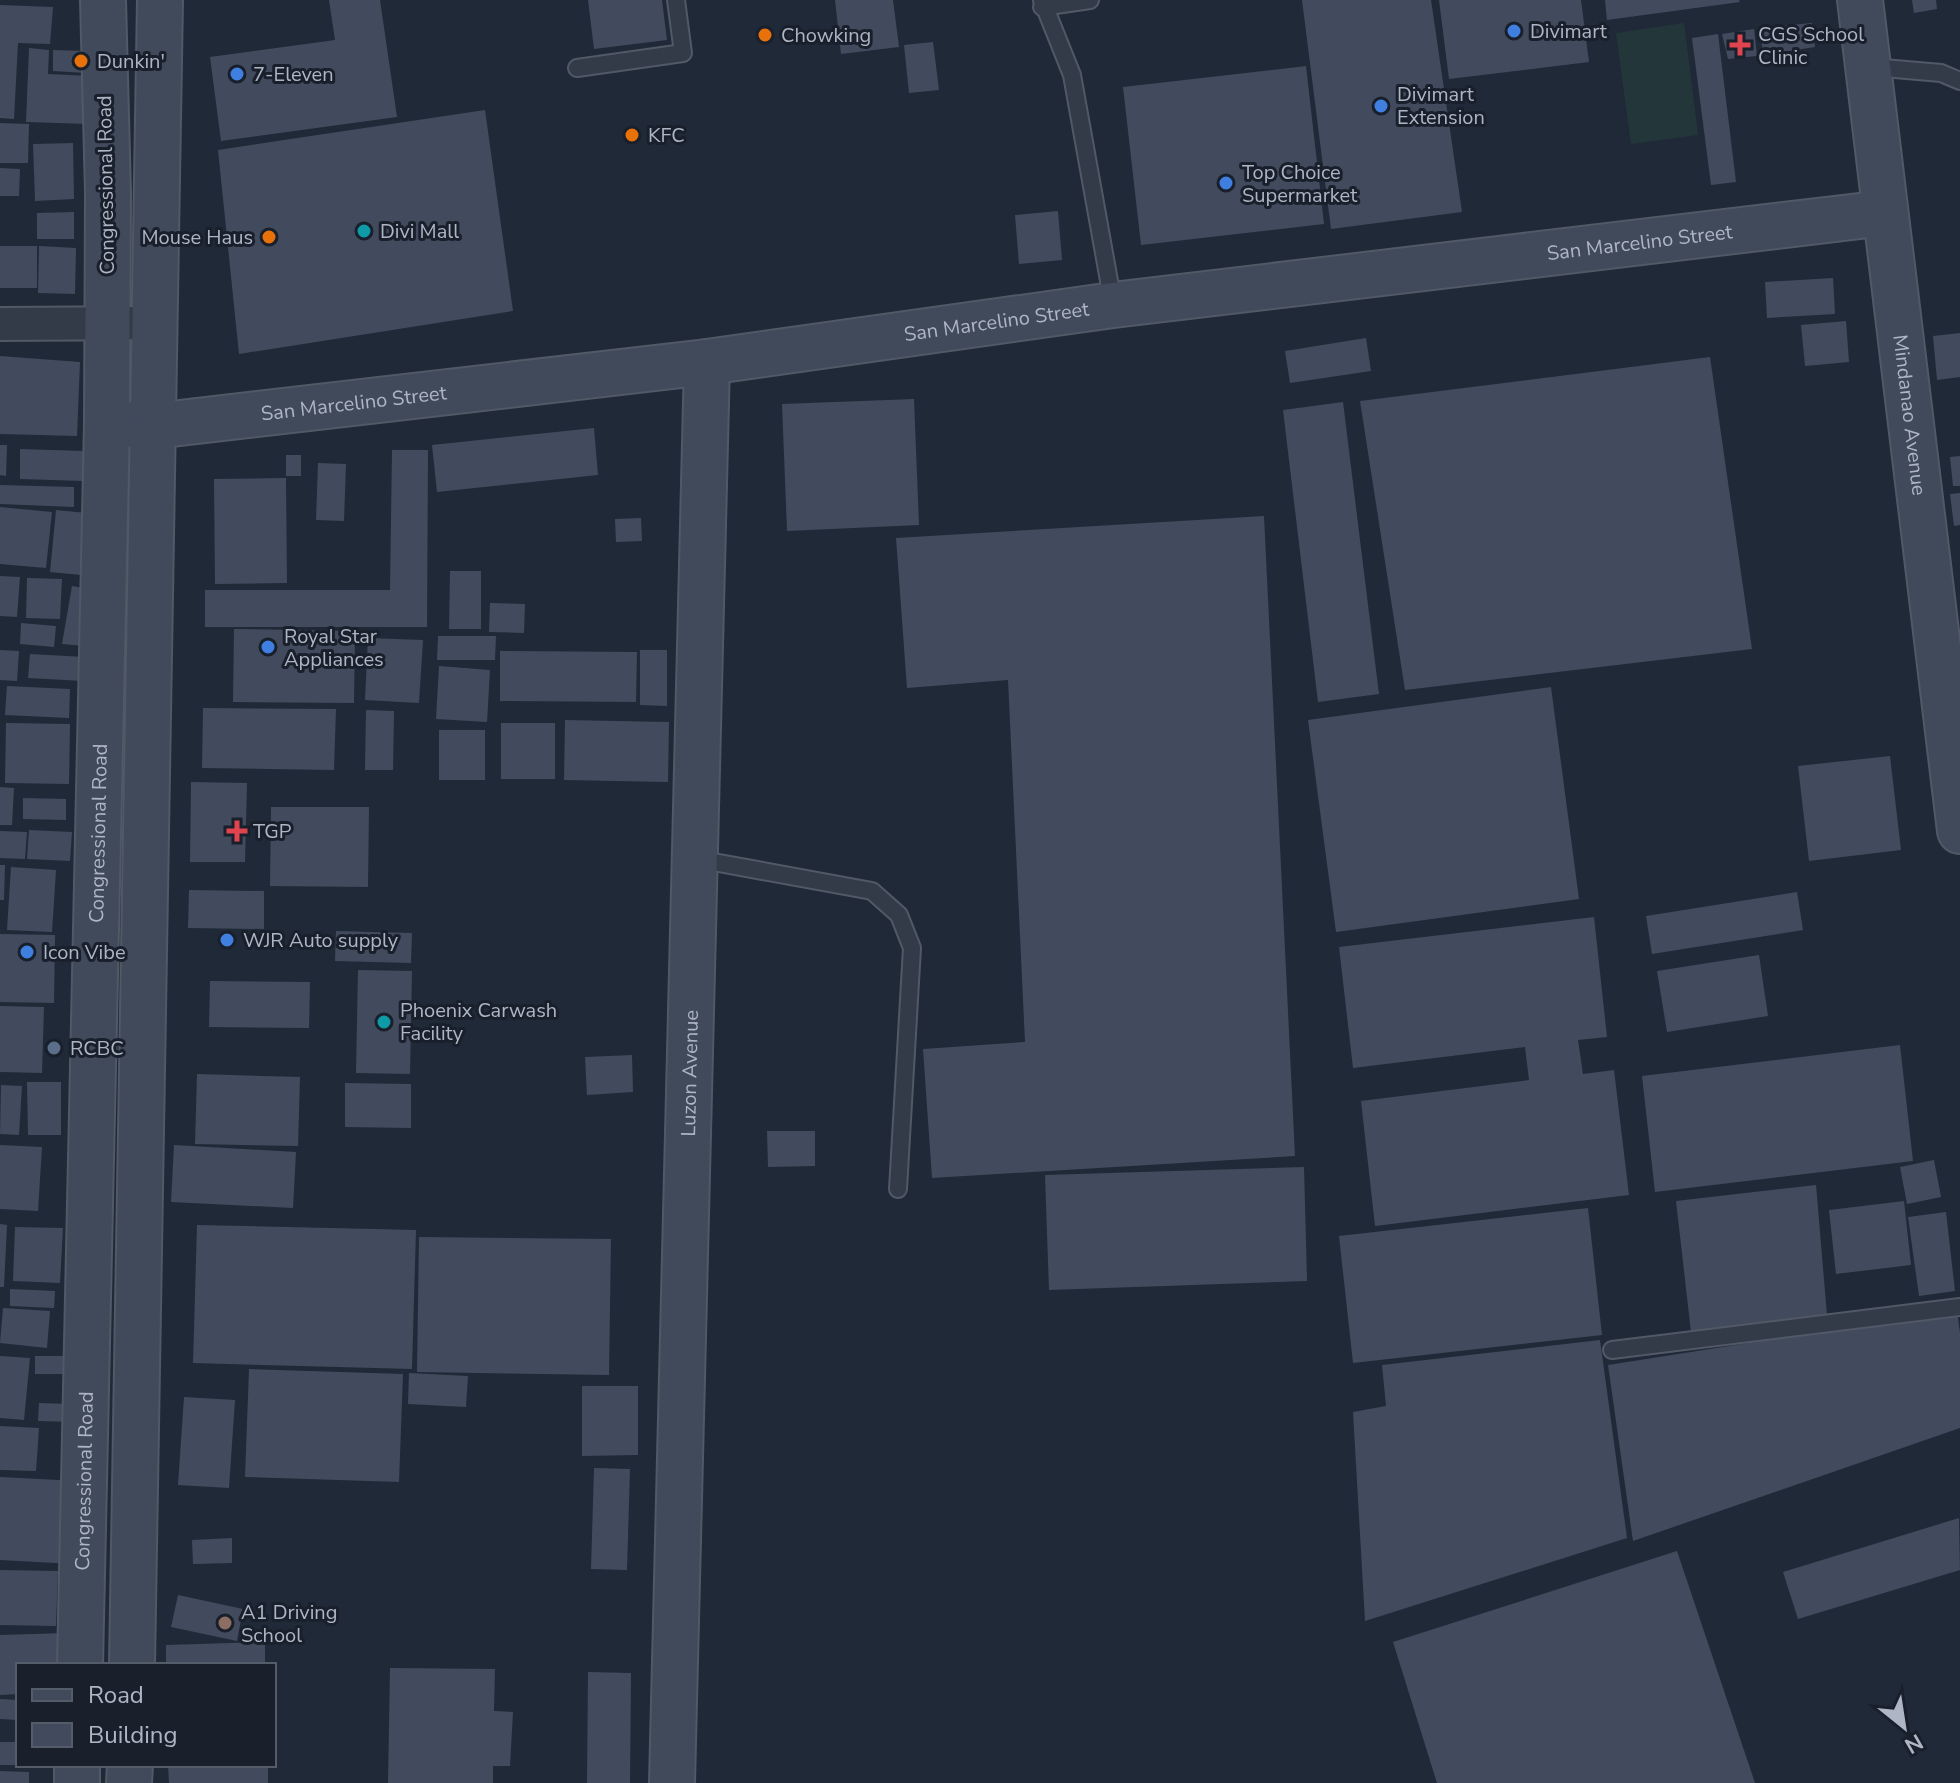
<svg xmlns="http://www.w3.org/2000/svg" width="1960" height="1783" font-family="'Nunito Sans',sans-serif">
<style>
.green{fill:#23373a}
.building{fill:#414b5d}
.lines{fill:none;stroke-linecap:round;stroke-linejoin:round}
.lane-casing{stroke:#515866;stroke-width:20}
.street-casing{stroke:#515866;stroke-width:36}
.secondary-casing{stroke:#515866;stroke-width:48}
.lane{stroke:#343b48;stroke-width:16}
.street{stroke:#343b48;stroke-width:32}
.secondary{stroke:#414a5b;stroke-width:44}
.shop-dot{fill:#3f7fe0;stroke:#19202c;stroke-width:3}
.food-dot{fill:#e8710a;stroke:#19202c;stroke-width:3}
.health-dot{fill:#e0444e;stroke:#19202c;stroke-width:3}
.culture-dot{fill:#0f9aa8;stroke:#19202c;stroke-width:3}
.service-dot{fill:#5c6f8a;stroke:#19202c;stroke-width:3}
.education-dot{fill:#8d6e63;stroke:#19202c;stroke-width:3}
.labels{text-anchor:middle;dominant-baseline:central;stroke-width:6;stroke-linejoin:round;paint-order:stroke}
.poi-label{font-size:20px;fill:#aeb5c5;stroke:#19202c;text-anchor:start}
.street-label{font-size:20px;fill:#aeb5c5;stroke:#19202c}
</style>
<rect width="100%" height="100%" fill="#202937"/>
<polygon class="green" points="1684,23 1698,135 1631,144 1616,33"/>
<g class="building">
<polygon points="329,0 380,0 397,117 221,141 210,57 335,40"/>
<polygon points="588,0 662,0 667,40 594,49"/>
<polygon points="835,0 893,0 899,47 841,54"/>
<polygon points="1302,0 1431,0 1462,212 1331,229"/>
<polygon points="1439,0 1581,0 1589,62 1449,79"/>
<polygon points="1605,0 1739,0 1740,2 1607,20"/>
<polygon points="1912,0 1936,0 1937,9 1914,13"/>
<polygon points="0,5 53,7 50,44 18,43 14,119 0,118"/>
<polygon points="1812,23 1815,47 1763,55 1760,28"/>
<polygon points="1754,29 1757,56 1728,59 1722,34"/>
<polygon points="1718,34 1736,182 1711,185 1692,38"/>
<polygon points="933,42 939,90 909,93 904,45"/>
<polygon points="29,48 49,50 48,74 91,76 89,124 26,122"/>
<polygon points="53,50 87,51 86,73 53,71"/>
<polygon points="1306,66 1324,224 1141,245 1123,87"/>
<polygon points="485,110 513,311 239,354 218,150"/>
<polygon points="0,123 29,124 28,163 0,163"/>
<polygon points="73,143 74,199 35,201 33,144"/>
<polygon points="0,168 20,169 19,196 0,196"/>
<polygon points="1058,211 1062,260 1019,264 1015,215"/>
<polygon points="74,212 74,239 37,239 37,213"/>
<rect x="0" y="246" width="37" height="42"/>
<polygon points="39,246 76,248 75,294 38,293"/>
<polygon points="1833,278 1835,314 1767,318 1765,282"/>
<polygon points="1846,321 1849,362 1805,366 1801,325"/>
<polygon points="1960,333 1960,377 1937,380 1933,336"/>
<polygon points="1366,338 1371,371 1290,383 1285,351"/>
<polygon points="0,356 80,362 77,436 0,434"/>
<polygon points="1710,357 1752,649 1405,690 1360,401"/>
<polygon points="914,399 919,525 787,531 782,404"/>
<polygon points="1343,402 1379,694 1318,702 1283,410"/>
<polygon points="594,428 598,475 437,492 432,445"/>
<polygon points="0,445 7,445 6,476 0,475"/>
<polygon points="20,449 84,451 83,481 20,479"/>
<polygon points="392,450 428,450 427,627 205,627 205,590 390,590"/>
<rect x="286" y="455" width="15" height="21"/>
<polygon points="1960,456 1960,486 1953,486 1950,457"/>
<polygon points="318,463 346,464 344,521 316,520"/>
<polygon points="286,478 287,583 215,584 214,479"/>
<polygon points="0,485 74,487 74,507 0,504"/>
<polygon points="1960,493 1960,525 1954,526 1950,494"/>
<polygon points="0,507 52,512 46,568 0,564"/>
<polygon points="56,510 87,513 81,575 50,572"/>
<polygon points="1264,516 1295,1156 932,1178 923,1049 1025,1042 1008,680 907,688 896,538"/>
<polygon points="641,518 642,541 616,542 615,519"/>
<polygon points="450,571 481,571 481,629 449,629"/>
<polygon points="0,576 20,577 17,617 0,616"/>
<polygon points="27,578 62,579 60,619 26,618"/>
<polygon points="72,586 94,590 85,646 62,644"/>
<polygon points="490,603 525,604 524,633 489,632"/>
<polygon points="21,623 56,626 54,647 20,644"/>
<polygon points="234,629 355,631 354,703 233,702"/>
<polygon points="438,636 496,636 495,660 437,660"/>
<polygon points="368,638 423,640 419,703 365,700"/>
<polygon points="0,650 19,651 17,681 0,680"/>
<polygon points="640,650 667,650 667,706 640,705"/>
<polygon points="500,651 637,652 636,702 500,701"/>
<polygon points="30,654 85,657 83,681 28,678"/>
<polygon points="439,666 490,670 487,722 436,719"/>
<polygon points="7,686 70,689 69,718 5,715"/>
<polygon points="1551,687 1579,899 1336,932 1308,720"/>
<polygon points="203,708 336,709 334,770 202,768"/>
<polygon points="366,710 394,711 393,770 365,770"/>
<polygon points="565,720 669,722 668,782 564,780"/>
<polygon points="6,723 70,724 69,784 5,783"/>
<rect x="501" y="723" width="54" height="56"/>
<rect x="439" y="730" width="46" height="50"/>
<polygon points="1890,756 1901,850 1809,861 1798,766"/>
<polygon points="191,782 247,783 245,862 190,862"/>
<polygon points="0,787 14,788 12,825 0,825"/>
<polygon points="23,798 66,799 66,820 23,819"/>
<polygon points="271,807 369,807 368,887 270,886"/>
<polygon points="29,830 72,832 70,861 27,859"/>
<polygon points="0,831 27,832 25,859 0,858"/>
<polygon points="0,865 5,865 4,900 0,900"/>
<polygon points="11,867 56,870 52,932 7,930"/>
<polygon points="189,890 264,891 264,929 188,928"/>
<polygon points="1797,892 1803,930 1652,954 1646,916"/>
<polygon points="1594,917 1607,1037 1578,1040 1583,1074 1614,1070 1629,1195 1375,1226 1361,1101 1529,1080 1525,1047 1353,1068 1339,947"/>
<polygon points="336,931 412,933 411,963 335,961"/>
<polygon points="0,934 55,935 54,1003 0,1002"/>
<polygon points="1759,955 1768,1016 1667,1032 1657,971"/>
<polygon points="358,970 412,971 410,1074 356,1073"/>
<polygon points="210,981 310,982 309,1028 209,1027"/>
<polygon points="0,1006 44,1007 42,1073 0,1072"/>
<polygon points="1900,1045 1913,1161 1655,1192 1642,1076"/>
<polygon points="632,1055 633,1092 587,1095 585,1057"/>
<polygon points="197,1074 300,1077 298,1146 195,1144"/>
<polygon points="27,1082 61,1082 61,1135 28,1135"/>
<polygon points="345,1083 411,1084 411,1128 345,1127"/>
<polygon points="1,1085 22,1086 19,1135 0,1134"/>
<polygon points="767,1131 815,1131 815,1166 768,1167"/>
<polygon points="0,1145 42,1147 38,1211 0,1209"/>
<polygon points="174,1145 296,1152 293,1208 171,1202"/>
<polygon points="1934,1160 1941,1197 1907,1204 1900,1167"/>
<polygon points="1304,1167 1307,1281 1049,1290 1045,1175"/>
<polygon points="1816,1185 1827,1315 1691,1332 1676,1201"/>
<polygon points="1904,1201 1911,1265 1836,1274 1829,1210"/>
<polygon points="1588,1208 1602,1335 1353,1363 1339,1236"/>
<polygon points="1946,1212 1955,1291 1919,1296 1908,1217"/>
<polygon points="0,1224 7,1225 4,1287 0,1287"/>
<polygon points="197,1225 416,1230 412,1369 193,1363"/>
<polygon points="15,1227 63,1228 60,1283 13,1281"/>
<polygon points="419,1237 611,1239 609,1375 417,1372"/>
<polygon points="10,1289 55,1291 54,1308 10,1306"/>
<polygon points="3,1308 50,1311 47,1348 0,1343"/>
<polygon points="1957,1310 1960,1333 1960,1428 1633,1541 1608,1365"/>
<polygon points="1600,1340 1627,1538 1365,1621 1353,1412 1386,1406 1382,1365"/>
<polygon points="0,1356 30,1358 24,1420 0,1418"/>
<rect x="35" y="1356" width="29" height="18"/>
<polygon points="249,1369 403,1374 399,1482 245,1477"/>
<polygon points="409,1373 468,1376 466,1407 408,1404"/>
<polygon points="582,1386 638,1386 638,1455 582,1456"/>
<polygon points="184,1397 235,1400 229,1488 178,1485"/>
<polygon points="39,1403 73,1404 72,1422 38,1421"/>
<polygon points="0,1426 39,1428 36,1471 0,1470"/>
<polygon points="594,1468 630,1469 627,1570 591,1569"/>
<polygon points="0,1477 78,1481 74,1564 0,1560"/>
<polygon points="1959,1518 1960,1570 1798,1619 1783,1572"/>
<polygon points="232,1538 232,1563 193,1564 192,1540"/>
<polygon points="1677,1551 1755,1783 1437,1783 1393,1642"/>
<polygon points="0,1570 58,1571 56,1626 0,1625"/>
<polygon points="178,1595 243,1609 237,1641 171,1627"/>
<polygon points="66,1633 67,1665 18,1665 18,1694 0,1695 0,1635"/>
<polygon points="265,1642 265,1665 166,1665 166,1645"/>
<polygon points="390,1668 495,1669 494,1711 513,1712 510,1766 493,1766 493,1783 388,1783"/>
<polygon points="588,1672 631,1673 630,1783 587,1783"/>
<polygon points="0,1699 18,1700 18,1720 0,1719"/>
<rect x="0" y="1742" width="18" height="23"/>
<polygon points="168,1765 268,1765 268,1783 169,1783"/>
<polygon points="0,1771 29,1772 29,1783 0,1783"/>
</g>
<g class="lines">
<g class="lane-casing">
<g id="lane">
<polyline points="1042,0 1072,75 1113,303"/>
<polyline points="1042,7 1090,0"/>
<polyline points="1872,67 1941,73 1960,81"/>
<polyline points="577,68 683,53 676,0"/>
<polyline points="697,859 872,891 899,915 912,948 898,1189"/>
<polyline points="1612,1350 1960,1307"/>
</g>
</g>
<g class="street-casing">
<polyline id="street" points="0,324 155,323"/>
</g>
<g class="secondary-casing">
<g id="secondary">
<path id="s1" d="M1860,0L1960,831"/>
<path id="s2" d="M107,423L154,426L707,362L1113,305L1885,213"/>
<path id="s3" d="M80,1665L107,423L108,193L103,0"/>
<polyline points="132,1665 160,0"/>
<polyline points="77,1783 77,1765"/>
<polyline points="129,1783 130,1765"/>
<path id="s4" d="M672,1783L707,362"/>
</g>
</g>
<use href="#lane" class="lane"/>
<use href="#street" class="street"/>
<use href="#secondary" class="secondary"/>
</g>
<g class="shop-dot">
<circle cx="1514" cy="31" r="8"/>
<circle cx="237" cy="74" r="8"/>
<circle cx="1381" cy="106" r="8"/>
<circle cx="1226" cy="183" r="8"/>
<circle cx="268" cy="647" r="8"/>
<circle cx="227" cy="940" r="8"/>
<circle cx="27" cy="952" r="8"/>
</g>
<g class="food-dot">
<circle cx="765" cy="35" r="8"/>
<circle cx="81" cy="61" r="8"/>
<circle cx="632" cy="135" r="8"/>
<circle cx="269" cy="237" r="8"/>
</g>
<g class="health-dot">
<path d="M1736 33h8v8h8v8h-8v8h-8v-8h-8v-8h8z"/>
<path d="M233 819h8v8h8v8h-8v8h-8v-8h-8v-8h8z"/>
</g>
<g class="culture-dot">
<circle cx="364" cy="231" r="8"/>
<circle cx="384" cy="1022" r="8"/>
</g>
<circle class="service-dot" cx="54" cy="1048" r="8"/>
<circle class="education-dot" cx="225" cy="1623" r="8"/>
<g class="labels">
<g class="poi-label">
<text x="1530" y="31">Divimart</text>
<text x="1758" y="34">CGS School<tspan x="1758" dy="23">Clinic</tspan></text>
<text x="781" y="35">Chowking</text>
<text x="97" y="61">Dunkin'</text>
<text x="253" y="74">7-Eleven</text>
<text x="1397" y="94">Divimart<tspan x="1397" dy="23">Extension</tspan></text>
<text x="648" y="135">KFC</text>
<text x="1242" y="172">Top Choice<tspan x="1242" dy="23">Supermarket</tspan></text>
<text x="380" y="231">Divi Mall</text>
<text x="253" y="237" text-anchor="end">Mouse Haus</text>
<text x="284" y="636">Royal Star<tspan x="284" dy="23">Appliances</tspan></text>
<text x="253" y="831">TGP</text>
<text x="243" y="940">WJR Auto supply</text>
<text x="43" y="952">Icon Vibe</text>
<text x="400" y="1010">Phoenix Carwash<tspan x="400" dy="23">Facility</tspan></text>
<text x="70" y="1048">RCBC</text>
<text x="241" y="1612">A1 Driving<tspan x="241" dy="23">School</tspan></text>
</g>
<g class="street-label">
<text transform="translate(106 185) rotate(-91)">Congressional Road</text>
<text stroke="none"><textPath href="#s2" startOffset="1544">San Marcelino Street</textPath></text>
<text stroke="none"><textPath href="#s2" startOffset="896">San Marcelino Street</textPath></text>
<text stroke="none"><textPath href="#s2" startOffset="248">San Marcelino Street</textPath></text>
<text stroke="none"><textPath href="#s1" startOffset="418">Mindanao Avenue</textPath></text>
<text stroke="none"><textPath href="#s3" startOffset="832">Congressional Road</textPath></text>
<text stroke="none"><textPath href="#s4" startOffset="710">Luzon Avenue</textPath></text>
<text stroke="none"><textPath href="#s3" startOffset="184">Congressional Road</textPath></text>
</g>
</g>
<rect x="16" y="1663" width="260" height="104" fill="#19202c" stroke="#555c69" stroke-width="2"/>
<rect x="32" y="1689" width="40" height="12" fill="#414a5b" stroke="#555c69" stroke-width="2"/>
<text x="88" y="1703" font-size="24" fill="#aeb5c5">Road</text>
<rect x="32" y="1723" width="40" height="24" fill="#414b5d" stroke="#555c69" stroke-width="2"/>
<text x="88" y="1743" font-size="24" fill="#aeb5c5">Building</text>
<g transform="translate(1904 1727) rotate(150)" stroke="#19202c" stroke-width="6" paint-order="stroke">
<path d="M0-6L14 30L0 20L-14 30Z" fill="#aeb5c5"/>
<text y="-12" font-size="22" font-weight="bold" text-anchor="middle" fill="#aeb5c5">N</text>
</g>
</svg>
